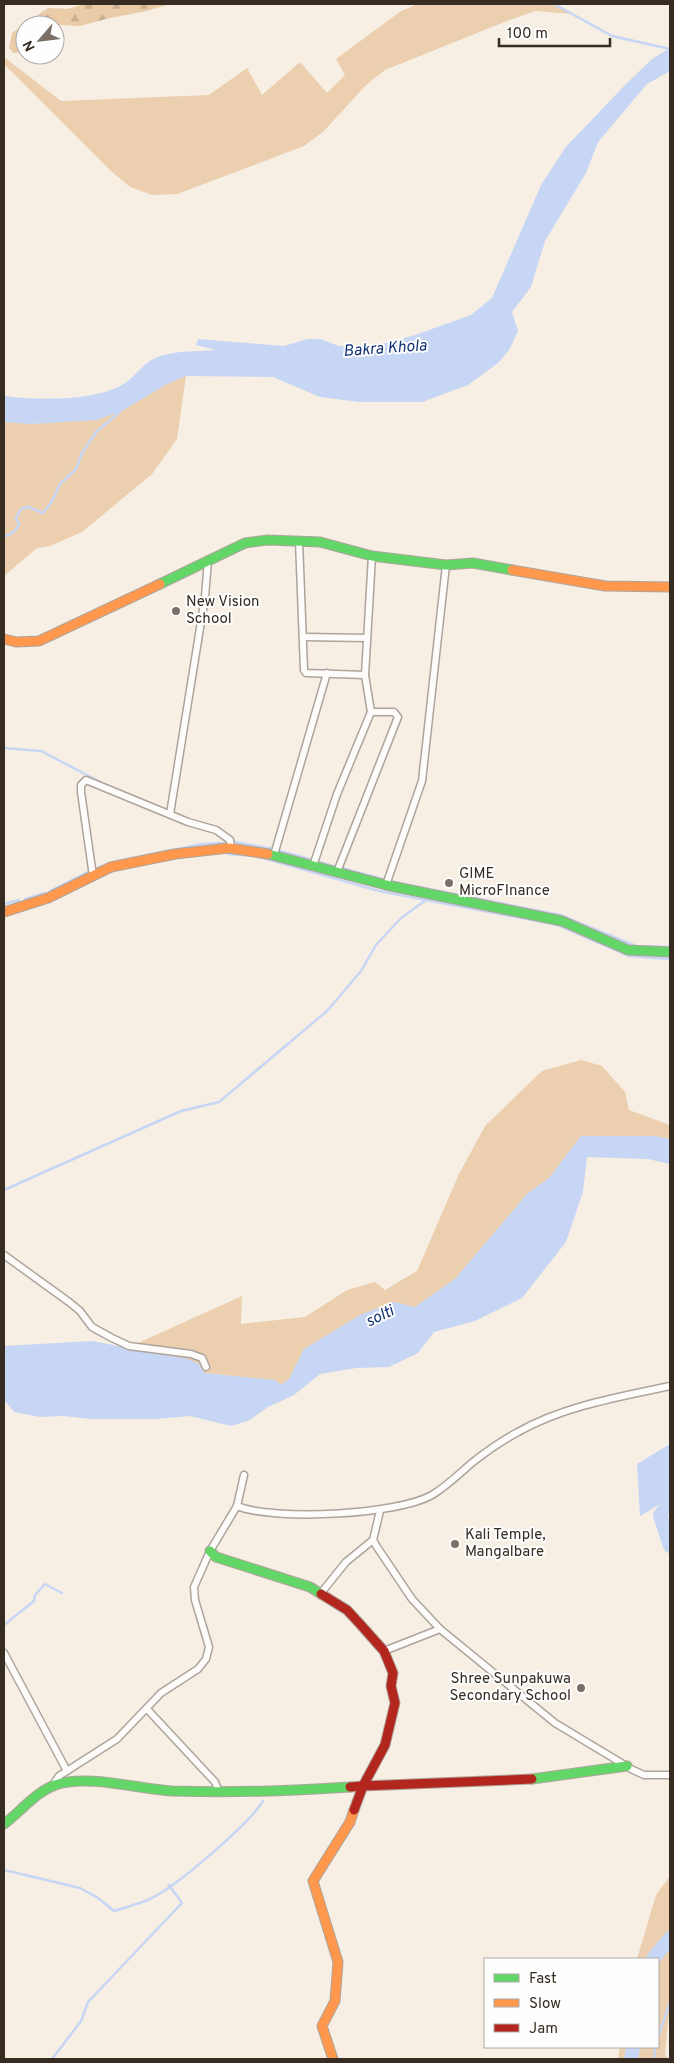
<svg xmlns="http://www.w3.org/2000/svg" width="674" height="2063" font-family="Overpass,sans-serif">
<style>
.grass{fill:#eccfae}
.forest{fill:url(#forest-firs)}
.water{fill:#c6d6f4}
.lines{fill:none;stroke-linecap:round;stroke-linejoin:round}
.stream{stroke:#c6d6f4;stroke-width:2.5}
.river{stroke:#c6d6f4;stroke-width:14}
.street-casing{stroke:#ada49b;stroke-width:9}
.fast-casing{stroke:#ada49b;stroke-width:11}
.slow-casing{stroke:#ada49b;stroke-width:11}
.jam-casing{stroke:#ada49b;stroke-width:11}
.street{stroke:#fefcfb;stroke-width:6}
.fast{stroke:#63d668;stroke-width:9}
.slow{stroke:#ff974d;stroke-width:9}
.jam{stroke:#b3261e;stroke-width:9}
.poi-dot{fill:#7a7065;stroke:#fefefe;stroke-width:2}
.labels{text-anchor:middle;dominant-baseline:central;stroke-width:4;stroke-linejoin:round;paint-order:stroke}
.poi-label{font-size:15px;fill:#362c21;stroke:#fefefe;text-anchor:start}
.water-label{font-size:16px;font-style:italic;fill:#103174;stroke:#fefefe}
</style>
<defs>
<pattern id="forest-firs" width="22" height="20" patternUnits="userSpaceOnUse" patternTransform="scale(1.25)"><rect width="22" height="20" fill="#ebcca9"/><path d="M5 1l3.5 6h-7zM16 11l3.5 6h-7z" fill="#caaf91"/></pattern>
</defs>
<rect width="100%" height="100%" fill="#f7eee4"/>
<g class="grass">
<polygon points="418,4 554,4 571,14 536,11 512,19 385,70 366,85 324,131 304,146 177,194 152,195 130,187 111,171 4,64 4,57 61,101 209,95 247,68 262,95 300,62 327,93 345,75 336,59 401,11"/>
<polygon points="186,376 177,439 152,474 82,532 50,546 37,548 4,576 4,422 31,424 96,420 120,412 167,384"/>
<polygon points="581,1060 602,1066 625,1092 629,1110 670,1125 670,1139 655,1136 581,1136 549,1178 527,1194 455,1279 415,1307 304,1349 289,1379 281,1385 275,1380 204,1373 129,1347 242,1296 241,1324 305,1317 347,1290 375,1282 385,1290 417,1271 459,1174 485,1126 542,1071"/>
<polygon points="670,1876 670,2003 665,2054 668,2059 618,2059 620,2047 658,2047 658,1959 637,1959 656,1895"/>
</g>
<polygon class="forest" points="84,4 170,4 147,11 110,18 80,26 61,25 55,28 55,25 25,25 25,52 13,53 9,47 12,33 48,8 67,9"/>
<g class="water">
<path d="M668,49H670V71L647,84L598,142L586,173L545,241L531,287L512,312L518,331L509,350L498,363L468,385L422,402H359L320,397L273,377L186,376L167,384L120,412L96,420L31,424L4,422V396C37,400 96,402 125,383C136,376 142,364 155,358C173,350 196,352 216,350L196,345L198,339L284,346L308,339H320L339,346H363L386,343L415,335L471,315L492,298L541,185L565,148L626,84L652,59Z"/>
<polygon points="581,1136 655,1136 670,1139 670,1164 648,1159 587,1157 583,1192 566,1242 522,1298 475,1321 434,1332 418,1353 389,1367 356,1368 320,1374 294,1395 268,1407 248,1421 231,1426 190,1416 155,1419 92,1419 63,1416 40,1417 14,1412 4,1400 4,1346 92,1341 188,1359 199,1364 204,1373 275,1380 281,1385 289,1379 304,1349 360,1315 394,1302 415,1307 455,1279 527,1194 549,1178"/>
<polygon points="670,1444 670,1498 640,1516 637,1464"/>
</g>
<g class="lines">
<g class="stream">
<polyline points="554,4 612,36 670,49"/>
<path d="M4,536C11,535 16,532 19,524L16,518L21,509L28,507L43,513L51,503L60,484L76,469L82,453L96,432L120,412"/>
<polyline points="4,748 41,751 108,786"/>
<polyline points="232,838 235,842 274,849"/>
<polyline points="280,851 313,860"/>
<polyline points="228,854 256,856 379,891 426,900"/>
<polyline points="118,861 202,844 226,843"/>
<polyline points="316,861 337,867"/>
<polyline points="342,868 386,880"/>
<polyline points="95,869 103,866"/>
<polyline points="389,881 560,915 636,946 670,947"/>
<polyline points="50,891 90,871"/>
<polyline points="25,899 45,893"/>
<polyline points="4,904 19,900"/>
<polyline points="4,1190 181,1111 219,1102 327,1011 361,971 376,945 401,918 426,900 558,925 629,956 670,959"/>
<polyline points="4,1625 34,1601 35,1595 45,1584 62,1593"/>
<path d="M4,1870L80,1888L98,1898L114,1911C126,1907 139,1904 150,1899C177,1886 248,1825 263,1801"/>
<polyline points="658,2037 670,2003"/>
<polyline points="52,2059 81,2021 88,2002 182,1903 169,1885"/>
<polyline points="654,2059 655,2047"/>
</g>
<g class="river">
<polyline points="670,1502 660,1515 670,1546"/>
<polyline points="653,1959 670,1938"/>
<polyline points="631,2059 633,2047"/>
</g>
<g class="street-casing">
<g id="street">
<polyline points="299,541 304,670 306,673 365,675"/>
<polyline points="304,637 367,638"/>
<polyline points="170,814 205,597 208,560"/>
<polyline points="274,855 327,673"/>
<polyline points="313,866 337,794 371,712 365,675 372,556"/>
<polyline points="337,872 398,717 394,712 371,712"/>
<polyline points="93,876 81,792 81,785 86,780 188,822 216,830 230,840 231,848"/>
<polyline points="386,885 422,781 446,565"/>
<polyline points="4,1255 69,1302 80,1311 92,1327 112,1338 129,1346 191,1354 202,1358 206,1367"/>
<path d="M237,1506C274,1521 397,1515 432,1495C447,1486 460,1473 473,1462C487,1451 503,1440 518,1432C564,1406 619,1397 670,1386"/>
<polyline points="380,1511 373,1540 377,1547 412,1599 440,1629 555,1723 633,1770 644,1775 670,1775"/>
<polyline points="321,1593 346,1562 373,1540"/>
<polyline points="384,1651 440,1629"/>
<polyline points="4,1653 67,1771"/>
<polyline points="147,1709 215,1782 219,1792"/>
<polyline points="53,1785 59,1776 117,1739 161,1693 198,1669 206,1659 209,1647 195,1600 194,1587 210,1551 237,1506 244,1475"/>
</g>
</g>
<g class="fast-casing">
<g id="fast">
<polyline points="160,584 245,543 268,540 320,542 372,556 446,565 473,563 512,570"/>
<polyline points="268,854 386,885 562,921 628,950 670,952"/>
<polyline points="210,1551 216,1557 310,1587 321,1594"/>
<polyline points="532,1779 627,1766"/>
<path d="M4,1824C20,1812 36,1792 55,1785C88,1774 138,1789 172,1791C232,1793 291,1791 350,1787"/>
</g>
</g>
<g class="slow-casing">
<g id="slow">
<polyline points="512,570 605,586 670,587"/>
<polyline points="4,639 16,642 39,641 160,584"/>
<polyline points="4,912 48,898 111,867 175,854 229,848 268,854"/>
<polyline points="333,2059 322,2026 335,2001 338,1962 313,1881 350,1822 354,1810"/>
</g>
</g>
<g class="jam-casing">
<g id="jam">
<polyline points="321,1594 347,1610 360,1624 384,1651 393,1673 391,1686 395,1703 385,1745 363,1786 350,1787"/>
<polyline points="354,1810 363,1786 532,1779"/>
</g>
</g>
<use href="#street" class="street"/>
<use href="#fast" class="fast"/>
<use href="#slow" class="slow"/>
<use href="#jam" class="jam"/>
</g>
<g class="poi-dot">
<circle cx="176" cy="611" r="5"/>
<circle cx="449" cy="883" r="5"/>
<circle cx="455" cy="1544" r="5"/>
<circle cx="581" cy="1688" r="5"/>
</g>
<g class="labels">
<g class="poi-label">
<text x="186" y="602">New Vision<tspan x="186" dy="17">School</tspan></text>
<text x="459" y="874">GIME<tspan x="459" dy="17">MicroFInance</tspan></text>
<text x="465" y="1535">Kali Temple,<tspan x="465" dy="17">Mangalbare</tspan></text>
<text x="571" y="1679" text-anchor="end">Shree Sunpakuwa<tspan x="571" dy="17">Secondary School</tspan></text>
</g>
<g class="water-label">
<text transform="translate(385 349) rotate(-4)">Bakra Khola</text>
<text transform="translate(380 1317) rotate(-26)">solti</text>
</g>
</g>
<rect width="674" height="2063" fill="none" stroke="#362c21" stroke-width="10"/>
<rect x="484" y="1958" width="175" height="90" fill="#fefefe" stroke="#aeaaa6"/>
<rect x="494" y="1974" width="25" height="8" fill="#63d668" stroke="#aeaaa6"/>
<text x="529" y="1983" font-size="15" fill="#362c21">Fast</text>
<rect x="494" y="1999" width="25" height="8" fill="#ff974d" stroke="#aeaaa6"/>
<text x="529" y="2008" font-size="15" fill="#362c21">Slow</text>
<rect x="494" y="2024" width="25" height="8" fill="#b3261e" stroke="#aeaaa6"/>
<text x="529" y="2033" font-size="15" fill="#362c21">Jam</text>
<g transform="translate(40 40) rotate(242)"><circle r="24" fill="#fefefe" stroke="#aeaaa6"/>
<path d="M0-4L9 19L0 12L-9 19Z" fill="#7a7065"/>
<text y="-8" font-size="14" font-weight="bold" text-anchor="middle" fill="#362c21">N</text>
</g>
<path d="M499 38v8h111v-8" fill="none" stroke="#362c21" stroke-width="2.5"/>
<text x="507" y="38" font-size="15" fill="#362c21" stroke="#fefefe" stroke-width="4" paint-order="stroke">100 m</text>
</svg>
